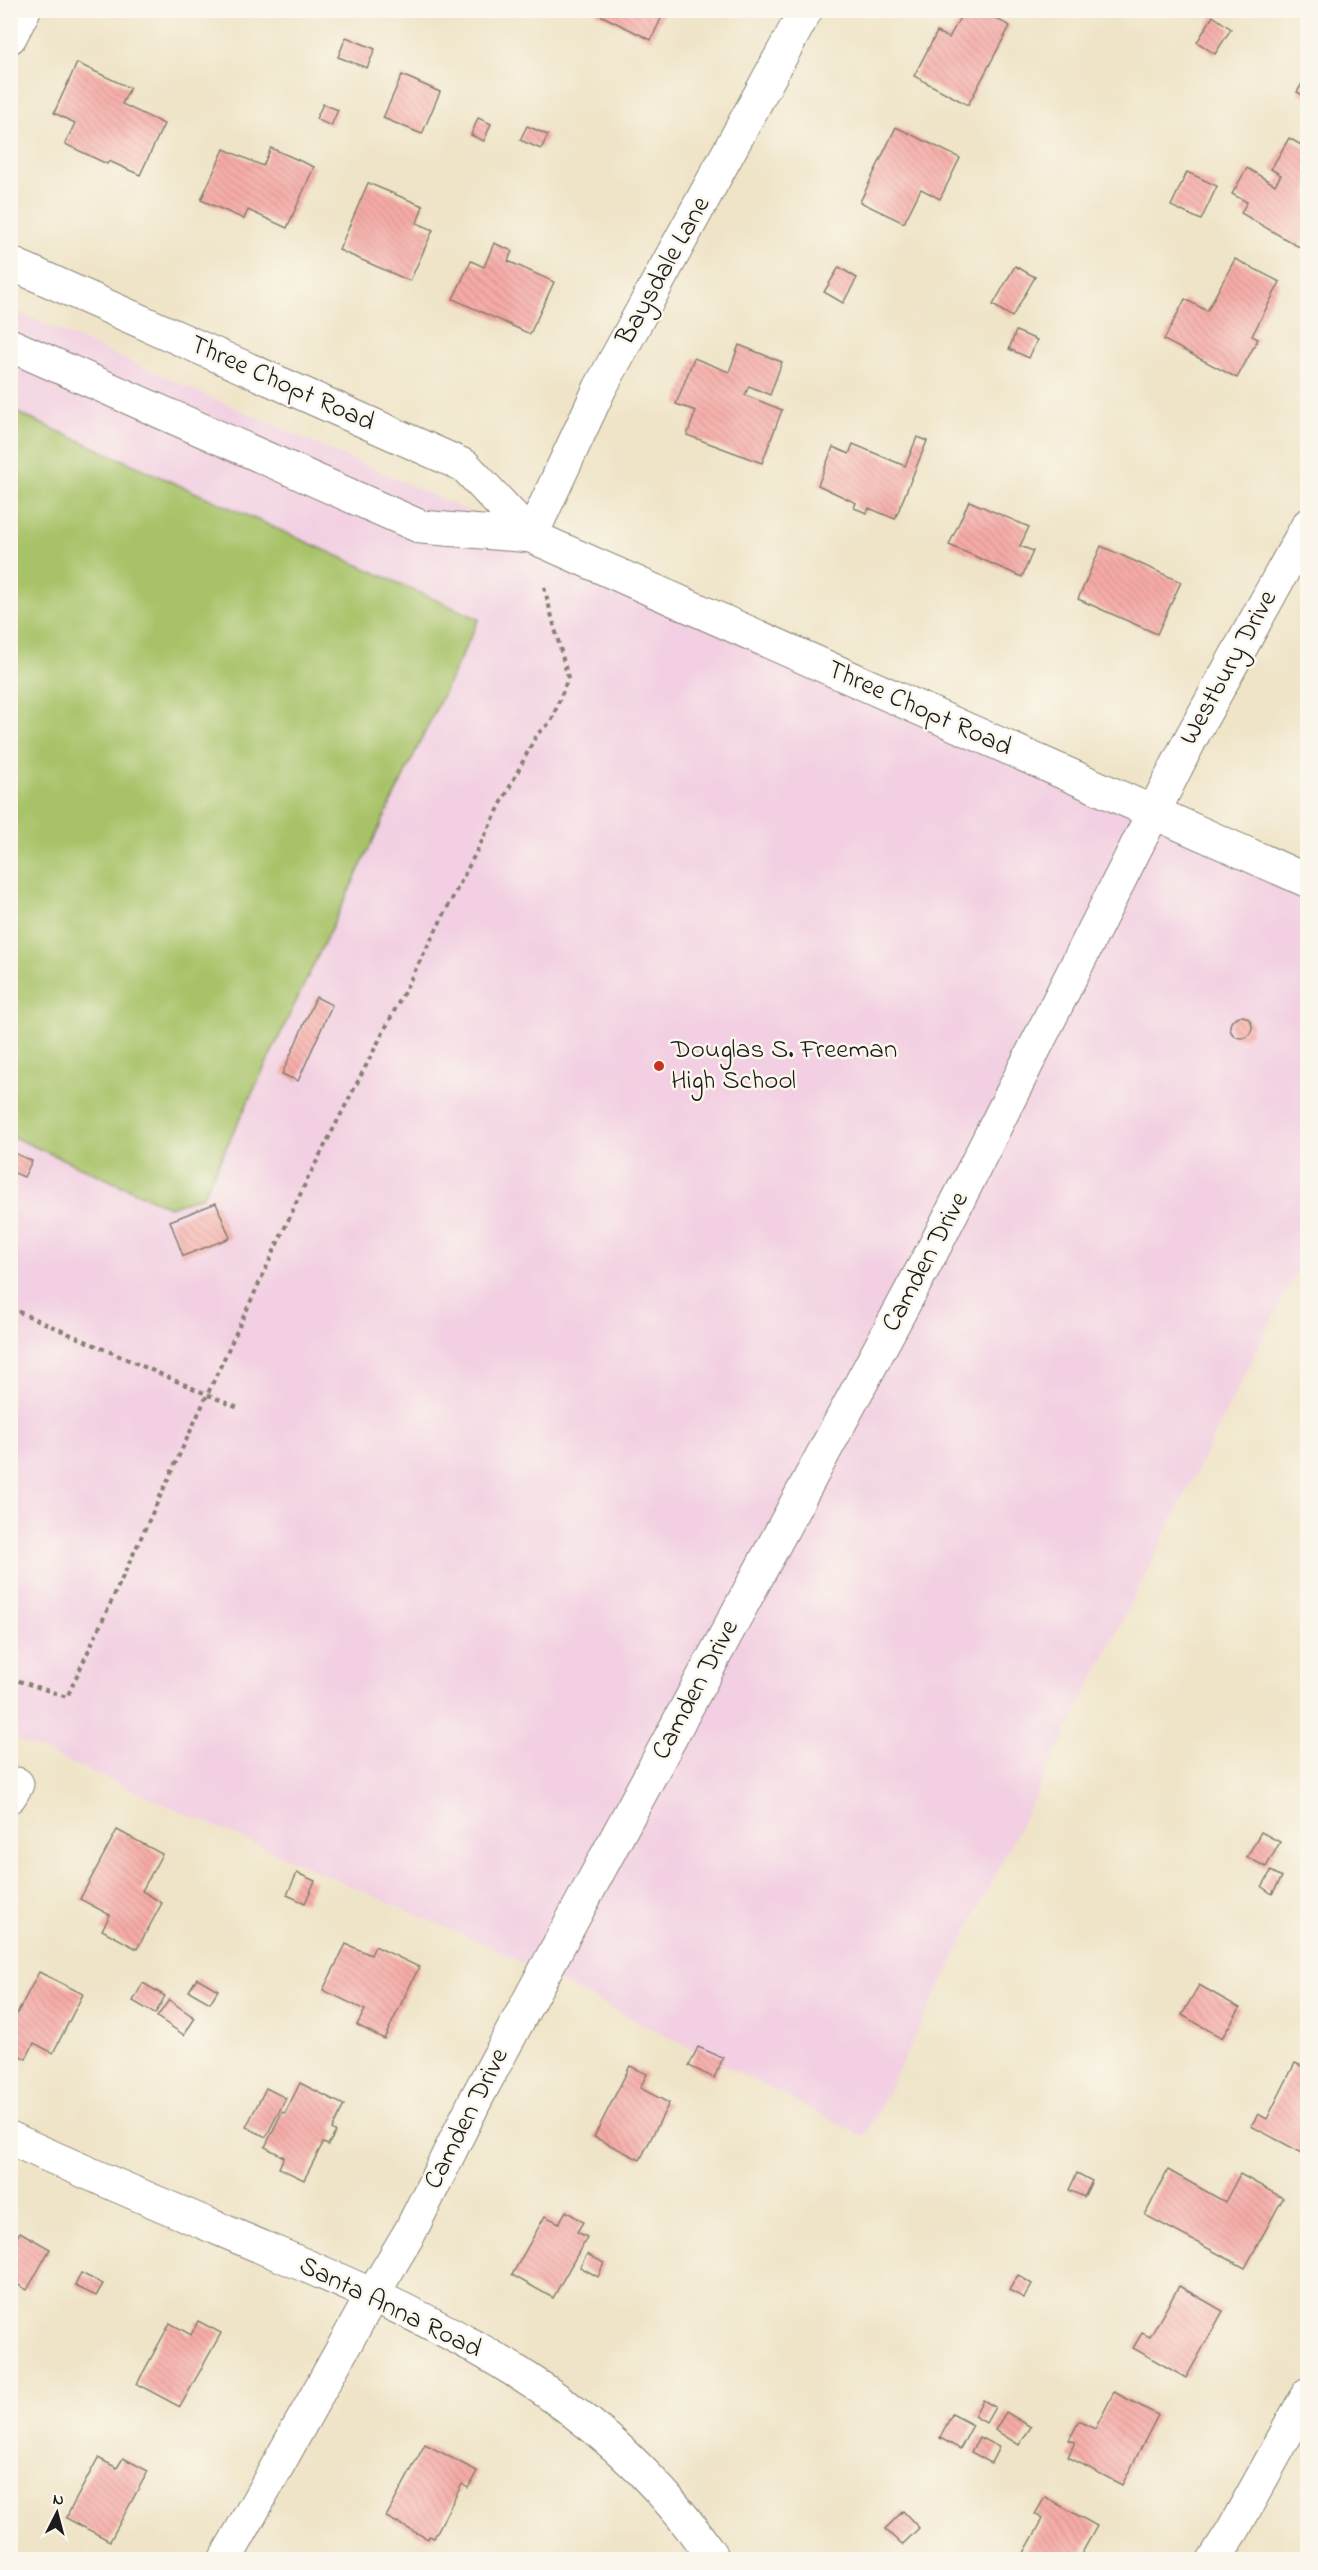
<svg xmlns="http://www.w3.org/2000/svg" width="1318" height="2570" font-family="'Indie Flower',sans-serif">
<style>
.built{fill:#f2cfe2}
.park{fill:#a7c268;stroke:#626f42;stroke-width:1.5}
.building{fill:url(#building-back-hatch)}
.lines{fill:none;stroke-linecap:round;stroke-linejoin:round}
.minor-casing{stroke:#868072;stroke-width:35}
.major-casing{stroke:#868072;stroke-width:35}
.path{stroke:#868072;stroke-width:4;stroke-dasharray:4.5 4.5;stroke-linecap:butt}
.minor{stroke:#fff;stroke-width:33}
.major{stroke:#fff;stroke-width:33}
.poi-dot{fill:#c8321e;stroke:#fbf7ec;stroke-width:2}
.labels{text-anchor:middle;dominant-baseline:central;stroke-width:5;stroke-linejoin:round;paint-order:stroke}
.street-label{font-size:27px;fill:#1c1c1c;stroke:#fbf7ec}
.poi-label{font-size:27px;fill:#1c1c1c;stroke:#fbf7ec;text-anchor:start}
</style>
<defs>
<pattern id="building-back-hatch" width="6" height="6" patternUnits="userSpaceOnUse" patternTransform="scale(1.5)"><rect width="6" height="6" fill="#f6aba7"/><path d="M-1 5l2 2M0 0l6 6M5-1l2 2" fill="none" stroke="#d2938f"/></pattern>
</defs>
<rect width="100%" height="100%" fill="#fbf7ec"/>
<filter id="ink" filterUnits="userSpaceOnUse"><feTurbulence type="fractalNoise" baseFrequency=".0167" numOctaves="2"/><feDisplacementMap in="SourceGraphic" scale="12" xChannelSelector="R" yChannelSelector="G"/><feConvolveMatrix kernelMatrix="1 2 1 2 8 2 1 2 1" color-interpolation-filters="sRGB"/></filter>
<filter id="wash" filterUnits="userSpaceOnUse"><feTurbulence type="fractalNoise" baseFrequency=".008" numOctaves="4" result="noise"/><feDisplacementMap in="SourceGraphic" scale="24" xChannelSelector="R" yChannelSelector="G"/><feGaussianBlur stdDeviation="1.35" result="paint"/><feColorMatrix in="noise" values="0 0 0 0 0 0 0 0 0 0 0 0 0 0 0 0 0 1.4 0 .05"/><feComposite in="paint" operator="in"/></filter>
<g filter="url(#wash)">
<rect width="100%" height="100%" fill="#efe4c7"/>
<polygon class="built" points="11,309 1307,881 1307,1250 865,2137 495,1949 11,1737"/>
<polygon class="park" points="11,410 479,619 203,1196 169,1207 11,1136"/>
<g id="blocks">
<g class="building">
<polygon points="597,10 665,10 651,40 596,13"/>
<polygon points="964,10 980,10 1010,26 968,105 914,76 937,32 949,38"/>
<polygon points="1213,16 1231,29 1215,54 1197,42"/>
<polygon points="346,37 375,49 367,68 338,57"/>
<polygon points="77,63 130,88 122,104 164,124 140,175 109,161 107,164 65,144 75,123 54,113"/>
<polygon points="1308,74 1308,98 1297,92"/>
<polygon points="402,75 440,92 422,134 383,118"/>
<polygon points="323,104 338,110 331,126 316,119"/>
<polygon points="478,118 491,124 484,141 471,135"/>
<polygon points="527,126 548,135 541,149 520,140"/>
<polygon points="896,127 960,158 940,199 921,189 904,223 860,202"/>
<polygon points="1289,138 1308,149 1308,232 1299,247 1241,213 1247,202 1232,194 1247,168 1275,185 1281,175 1271,169"/>
<polygon points="271,148 314,167 287,228 248,210 244,219 201,200 224,149 263,166"/>
<polygon points="1187,172 1217,186 1201,220 1171,206"/>
<polygon points="368,183 423,206 417,223 433,230 410,281 339,250"/>
<polygon points="494,243 512,251 508,261 554,282 530,334 453,299 471,261 484,267"/>
<polygon points="1235,259 1280,282 1252,336 1258,339 1237,378 1164,340 1185,299 1207,311"/>
<polygon points="1015,266 1035,277 1012,317 993,305"/>
<polygon points="839,267 857,278 843,303 824,292"/>
<polygon points="1016,331 1037,340 1029,358 1009,349"/>
<polygon points="739,345 782,362 770,395 749,386 745,395 782,410 762,463 687,435 696,411 676,404 694,358 729,372"/>
<polygon points="917,437 927,441 895,519 869,508 867,513 854,508 856,503 818,485 833,447 849,454 853,444 905,466"/>
<polygon points="969,501 1029,527 1020,546 1033,551 1022,577 949,545"/>
<polygon points="1101,546 1181,582 1157,634 1078,599"/>
<polygon points="316,997 332,1005 298,1081 282,1074"/>
<circle cx="1241" cy="1027" r="11"/>
<polygon points="10,1151 32,1161 24,1177 10,1171"/>
<polygon points="216,1203 230,1238 183,1256 170,1221"/>
<polygon points="117,1830 162,1854 142,1891 162,1903 137,1949 102,1930 110,1915 80,1899"/>
<polygon points="1261,1832 1280,1842 1266,1867 1247,1857"/>
<polygon points="1271,1871 1282,1877 1272,1894 1262,1887"/>
<polygon points="297,1873 315,1881 305,1903 287,1895"/>
<polygon points="346,1944 371,1955 375,1946 419,1967 384,2039 357,2025 365,2010 323,1990"/>
<polygon points="39,1972 83,1994 53,2053 34,2043 26,2059 10,2051 10,2027"/>
<polygon points="197,1978 218,1990 210,2003 189,1991"/>
<polygon points="143,1983 165,1996 155,2014 133,2001"/>
<polygon points="1199,1985 1240,2008 1222,2038 1182,2015"/>
<polygon points="169,2000 195,2018 184,2035 157,2017"/>
<polygon points="698,2047 723,2058 714,2078 689,2066"/>
<polygon points="1295,2063 1308,2069 1306,2155 1251,2126 1258,2114 1267,2119"/>
<polygon points="630,2066 647,2074 640,2088 669,2103 640,2160 594,2137"/>
<polygon points="300,2083 344,2105 332,2129 336,2132 328,2145 323,2143 304,2180 279,2168 284,2157 265,2147 282,2112 285,2113"/>
<polygon points="266,2088 286,2098 266,2137 246,2127"/>
<polygon points="1168,2170 1225,2202 1240,2174 1283,2198 1245,2268 1145,2215"/>
<polygon points="1077,2173 1092,2181 1084,2197 1069,2190"/>
<polygon points="566,2211 583,2222 577,2232 587,2237 553,2298 512,2275 545,2216 559,2223"/>
<polygon points="20,2232 50,2249 27,2290 10,2280 10,2250"/>
<polygon points="587,2254 604,2263 598,2277 580,2267"/>
<polygon points="81,2273 103,2284 96,2296 75,2286"/>
<polygon points="1018,2275 1032,2284 1024,2298 1009,2290"/>
<polygon points="1179,2286 1223,2311 1186,2378 1133,2348 1142,2333 1150,2337"/>
<polygon points="198,2321 221,2333 180,2407 137,2384 170,2323 191,2335"/>
<polygon points="1114,2392 1158,2415 1122,2485 1068,2457 1075,2442 1069,2440 1079,2421 1095,2429"/>
<polygon points="983,2400 995,2407 986,2423 974,2416"/>
<polygon points="1006,2412 1031,2427 1019,2445 995,2430"/>
<polygon points="952,2414 973,2425 960,2449 940,2438"/>
<polygon points="979,2437 999,2447 991,2463 971,2452"/>
<polygon points="425,2444 477,2471 468,2488 462,2484 434,2538 429,2536 428,2539 386,2517"/>
<polygon points="98,2458 117,2468 123,2458 148,2471 110,2541 66,2518"/>
<polygon points="1045,2497 1097,2526 1078,2560 1020,2560 1043,2519 1035,2514"/>
<polygon points="903,2511 919,2528 902,2545 885,2529"/>
</g>
</g>
</g>
<g filter="url(#ink)">
<use href="#blocks" fill-opacity="0" stroke="#868072" stroke-width="1.5"/>
<g class="lines">
<g class="minor-casing">
<g id="minor">
<polyline points="10,37 24,10"/>
<polyline points="531,536 600,388 806,10"/>
<polyline points="10,1796 17,1784"/>
<path d="M10,2138C94,2177 179,2212 264,2248C436,2320 607,2397 714,2560"/>
<polyline points="225,2560 373,2294 410,2232 477,2097 936,1244 1191,738 1308,525"/>
<polyline points="1214,2560 1233,2530 1308,2394"/>
</g>
</g>
<g class="major-casing">
<g id="major">
<polyline points="10,263 465,466 531,536"/>
<polyline points="10,345 421,527 531,536 1308,881"/>
</g>
</g>
<g class="path">
<polyline points="10,1308 238,1408"/>
<polyline points="10,1678 67,1697 306,1182 537,734 551,722 568,678 543,583"/>
</g>
<use href="#minor" class="minor"/>
<use href="#major" class="major"/>
</g>
</g>
<circle class="poi-dot" cx="659" cy="1066" r="6"/>
<g class="labels">
<g class="street-label">
<text transform="translate(664 271) rotate(-61)">Baysdale Lane</text>
<text transform="translate(282 384) rotate(24)">Three Chopt Road</text>
<text transform="translate(1229 668) rotate(-61)">Westbury Drive</text>
<text transform="translate(919 709) rotate(24)">Three Chopt Road</text>
<text transform="translate(926 1262) rotate(-62)">Camden Drive</text>
<text transform="translate(696 1690) rotate(-62)">Camden Drive</text>
<text transform="translate(467 2119) rotate(-63)">Camden Drive</text>
<text transform="translate(390 2308) rotate(26)">Santa Anna Road</text>
</g>
<g class="poi-label">
<text x="671" y="1050">Douglas S. Freeman<tspan x="671" dy="31">High School</tspan></text>
</g>
</g>
<rect width="1318" height="2570" fill="none" stroke="#fbf7ec" stroke-width="36"/>
<g transform="translate(57 2513) rotate(6)" stroke="#fbf7ec" stroke-width="4.5" paint-order="stroke">
<path d="M0-4.5L10 22L0 15L-10 22Z" fill="#1c1c1c"/>
<text y="-9" font-size="16" font-weight="bold" text-anchor="middle" fill="#1c1c1c">N</text>
</g>
</svg>
